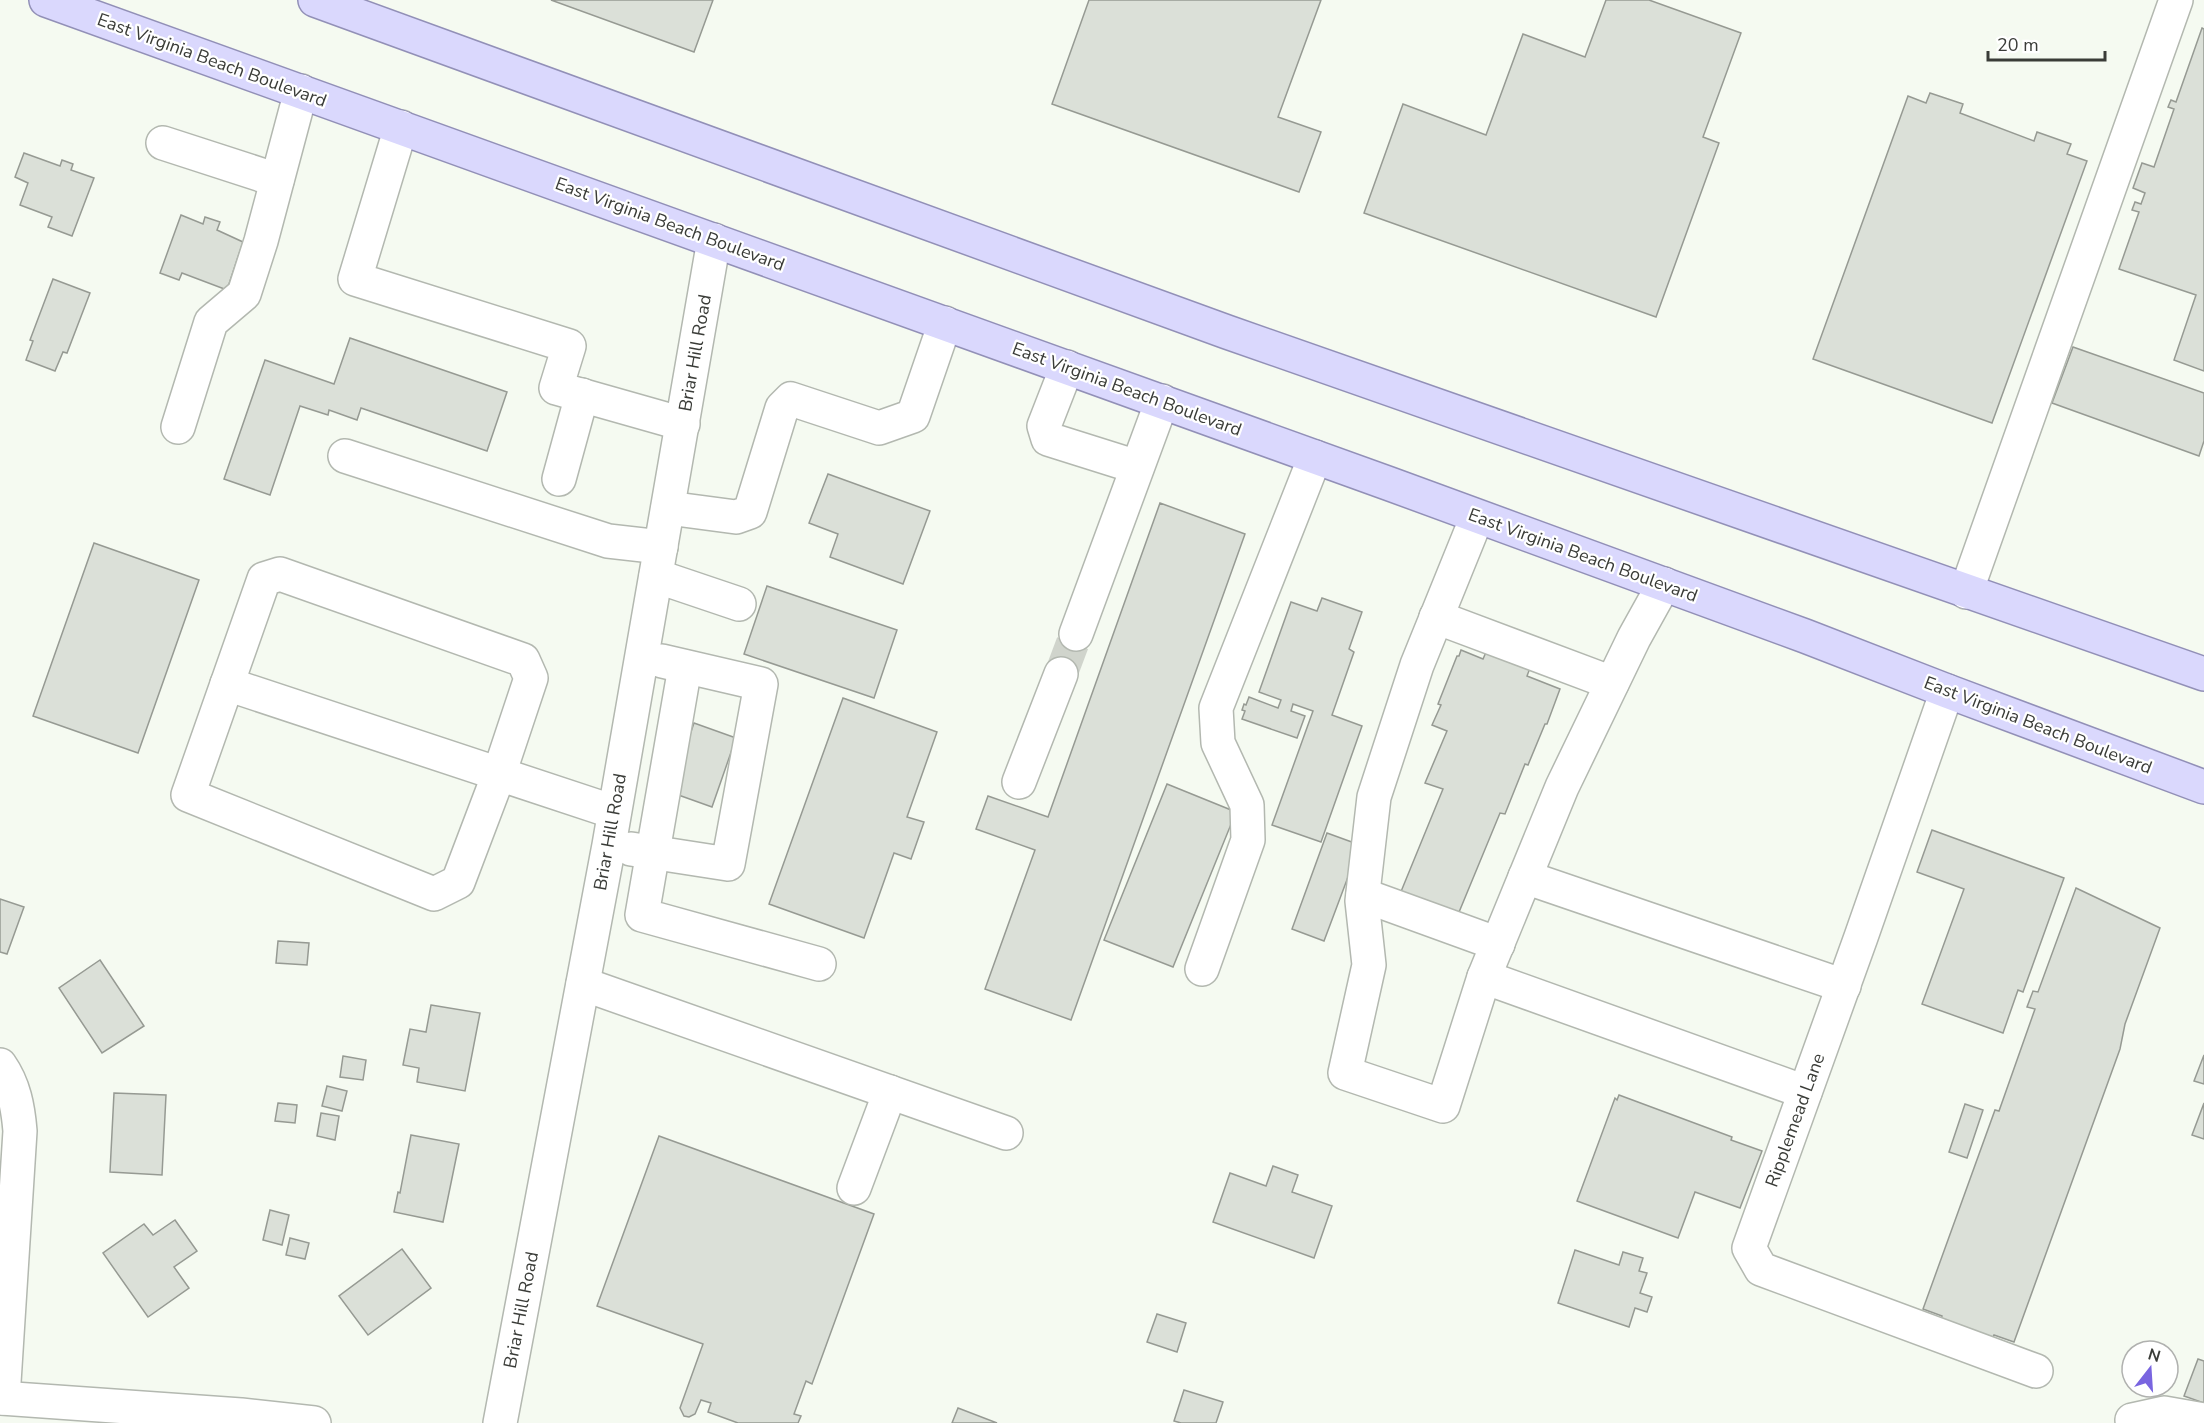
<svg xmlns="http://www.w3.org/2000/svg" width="2204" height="1423" font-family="'Nunito Sans',sans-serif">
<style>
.building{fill:#dbe0d8;stroke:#969a93;stroke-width:1.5}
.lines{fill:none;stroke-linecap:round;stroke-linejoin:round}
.minor-tunnel{stroke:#d0d4cc;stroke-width:33;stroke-dasharray:33 16;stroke-linecap:butt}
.minor-casing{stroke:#b3b8b0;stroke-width:36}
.major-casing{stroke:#9290b7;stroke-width:36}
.minor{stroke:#fff;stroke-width:33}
.major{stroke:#dad8fd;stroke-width:33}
.labels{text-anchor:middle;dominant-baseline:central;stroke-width:4.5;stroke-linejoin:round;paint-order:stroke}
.street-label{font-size:18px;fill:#3a3c38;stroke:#fff}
</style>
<rect width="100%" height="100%" fill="#f5faf1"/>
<g class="building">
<polygon points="551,0 713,0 694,52"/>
<polygon points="1089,0 1321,0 1278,117 1321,132 1299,192 1052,104"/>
<polygon points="1606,0 1649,0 1741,33 1703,137 1719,143 1656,317 1364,213 1403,104 1486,135 1523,34 1585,57"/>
<polygon points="2202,28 2204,29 2204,371 2174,360 2196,295 2119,269 2139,212 2132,210 2135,202 2141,204 2145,193 2133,188 2142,163 2154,167 2174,109 2168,107 2171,100 2176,102"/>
<polygon points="1930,93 1963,104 1960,113 2034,141 2037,132 2071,144 2067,154 2087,161 1992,423 1813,359 1908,96 1926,103"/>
<polygon points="24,153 60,166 62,160 73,164 71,170 94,178 72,236 48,227 52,217 20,205 28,183 15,177"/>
<polygon points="181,215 203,224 205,217 220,222 217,230 243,242 227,290 182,273 179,280 160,273"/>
<polygon points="53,279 90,293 67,353 63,352 55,371 26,360 33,341 30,340"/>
<polygon points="350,338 507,392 487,451 361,408 357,420 329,410 328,415 300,406 270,495 224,479 265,360 334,384"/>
<polygon points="2073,347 2204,393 2204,441 2199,456 2052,403"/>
<polygon points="828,474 930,511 903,584 830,557 838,534 809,523"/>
<polygon points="1160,503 1245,534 1071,1020 985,989 1035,850 976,829 988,796 1048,817"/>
<polygon points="94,543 199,580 138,753 33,716"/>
<polygon points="767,586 897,630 874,698 744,654"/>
<polygon points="1322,598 1362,612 1349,649 1354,652 1332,715 1362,726 1321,842 1272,825 1313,711 1293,704 1291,711 1305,716 1297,738 1242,719 1245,711 1242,710 1244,704 1246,705 1249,697 1278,708 1281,700 1259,692 1291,602 1317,611"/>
<polygon points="1461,650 1483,659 1487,650 1530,668 1527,676 1560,689 1547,724 1545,724 1528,765 1525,764 1505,814 1500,813 1457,917 1400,894 1443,789 1425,783 1447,731 1432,725 1441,705 1438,704 1457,656 1459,656"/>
<polygon points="843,698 937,732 907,817 924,822 911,859 894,853 864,938 769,904"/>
<polygon points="694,723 736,738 712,807 670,792"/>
<polygon points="1167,784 1236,812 1173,967 1104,940"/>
<polygon points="1932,830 2064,878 2023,992 2018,990 2003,1033 1922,1004 1964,889 1917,872"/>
<polygon points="1327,833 1360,845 1324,941 1292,929"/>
<polygon points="2076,888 2160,928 2125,1024 2120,1049 2014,1342 1994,1335 1990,1345 1939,1326 1942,1316 1923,1309 1995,1110 1999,1111 2035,1009 2027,1007 2033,991 2038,992"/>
<polygon points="0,899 24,907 7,954 0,952"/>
<polygon points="278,941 309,943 307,965 276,963"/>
<polygon points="100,960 144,1026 102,1053 59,988"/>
<polygon points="431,1005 480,1013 465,1091 417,1082 419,1068 403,1065 410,1029 426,1032"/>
<polygon points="2204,1055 2204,1084 2194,1081"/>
<polygon points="343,1056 366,1060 363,1080 340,1077"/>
<polygon points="327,1086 347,1091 342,1111 322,1106"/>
<polygon points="114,1093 166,1095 162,1175 110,1172"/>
<polygon points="1619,1095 1732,1137 1731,1140 1762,1151 1740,1208 1695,1192 1678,1238 1577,1201 1615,1098 1617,1100"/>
<polygon points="278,1103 297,1105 295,1123 275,1121"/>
<polygon points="2204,1103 2204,1139 2192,1135"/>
<polygon points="1965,1104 1983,1110 1967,1158 1949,1152"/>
<polygon points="321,1113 339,1116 335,1140 317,1136"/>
<polygon points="411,1135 459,1144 443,1222 394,1212 398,1192 400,1193"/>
<polygon points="659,1136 874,1214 812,1384 806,1381 794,1414 801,1416 798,1423 738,1423 708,1412 711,1403 701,1400 695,1414 689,1417 684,1416 680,1408 703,1344 597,1306"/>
<polygon points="1273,1166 1298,1175 1292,1192 1332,1206 1314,1258 1213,1222 1230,1173 1266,1186"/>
<polygon points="270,1210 289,1215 282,1245 263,1240"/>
<polygon points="175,1220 197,1251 174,1267 189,1288 148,1317 103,1253 144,1224 153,1235"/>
<polygon points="290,1238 309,1243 305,1259 286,1255"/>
<polygon points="402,1249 431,1288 368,1335 339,1296"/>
<polygon points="1575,1250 1619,1265 1623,1252 1643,1258 1639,1271 1647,1273 1640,1293 1652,1297 1647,1312 1635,1308 1629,1327 1558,1303"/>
<polygon points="1157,1314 1186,1323 1177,1352 1147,1342"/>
<polygon points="2198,1359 2204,1361 2204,1403 2184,1396"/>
<polygon points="1184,1390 1223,1402 1216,1423 1181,1423 1174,1421"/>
<polygon points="958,1408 997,1423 952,1423"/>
</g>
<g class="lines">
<polyline class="minor-tunnel" points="1061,674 1076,634"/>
<g class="minor-casing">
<g id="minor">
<polyline points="401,127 355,279 569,346 556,388 683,424"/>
<polyline points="163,143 277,180"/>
<polyline points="1067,367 1044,426 1048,439 1137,467"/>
<polyline points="178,427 211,322 244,294 261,241 301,91"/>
<polyline points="345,456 608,541 661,547"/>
<polyline points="559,479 582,395"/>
<polyline points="668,508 736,517 750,512 782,408 791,399 879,428 913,416 945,323"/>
<polyline points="1477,517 1417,665 1374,797 1362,901 1369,965 1345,1073 1443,1106 1484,977 1562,787 1634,638 1664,584"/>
<polygon points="280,574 523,660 531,678 499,774 458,882 434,894 188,795 264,579"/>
<polyline points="656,576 739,604"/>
<polyline points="1966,592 2176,0"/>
<polyline points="1436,617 1612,683"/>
<polyline points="1076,634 1162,401"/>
<polyline points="685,667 642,915 819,964"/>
<polyline points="227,684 614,812"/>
<polyline points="1947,691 1861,937 1749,1248 1761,1269 2036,1371"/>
<polyline points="1019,782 1061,674"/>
<polyline points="631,849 728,864 761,684 662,661"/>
<polyline points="1525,877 1844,986"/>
<polyline points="1363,895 1498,944"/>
<polyline points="1202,969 1248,840 1247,805 1218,743 1216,708 1315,457"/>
<polyline points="1484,977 1805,1092"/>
<polyline points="583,984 1006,1133"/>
<path d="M0,1065C14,1085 18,1107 20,1131L3,1398"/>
<polyline points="854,1188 890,1092"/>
<polyline points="0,1398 241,1415 314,1423"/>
<polyline points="500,1423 609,845 714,240"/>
<polyline points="2133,1423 2132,1420 2164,1413 2204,1420"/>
</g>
</g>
<g class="major-casing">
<g id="major">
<polyline points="46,0 1390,484 1805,636 1947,691 2204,787"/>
<polyline points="315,0 1227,332 2204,674"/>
</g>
</g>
<use href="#minor" class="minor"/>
<use href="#major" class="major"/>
</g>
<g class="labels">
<g class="street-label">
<text transform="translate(212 60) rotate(20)">East Virginia Beach Boulevard</text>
<text transform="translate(670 224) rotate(20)">East Virginia Beach Boulevard</text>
<text transform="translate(695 353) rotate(-80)">Briar Hill Road</text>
<text transform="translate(1127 389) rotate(20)">East Virginia Beach Boulevard</text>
<text transform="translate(1583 555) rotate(20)">East Virginia Beach Boulevard</text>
<text transform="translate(2038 725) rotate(21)">East Virginia Beach Boulevard</text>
<text transform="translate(610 832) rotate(-80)">Briar Hill Road</text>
<text transform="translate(1795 1120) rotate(-70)">Ripplemead Lane</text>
<text transform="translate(521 1310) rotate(-79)">Briar Hill Road</text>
</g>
</g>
<g transform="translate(2150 1369) rotate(17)"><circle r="28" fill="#ffffff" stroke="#b0b1af" stroke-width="1.5"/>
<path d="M0-4.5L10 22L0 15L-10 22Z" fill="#7965e0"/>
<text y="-9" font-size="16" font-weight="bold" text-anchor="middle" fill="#3a3c38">N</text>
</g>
<path d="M1988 51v9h117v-9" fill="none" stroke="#3a3c38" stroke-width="3"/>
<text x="1997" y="51" font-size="18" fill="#3a3c38" stroke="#ffffff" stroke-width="4.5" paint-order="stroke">20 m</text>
</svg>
